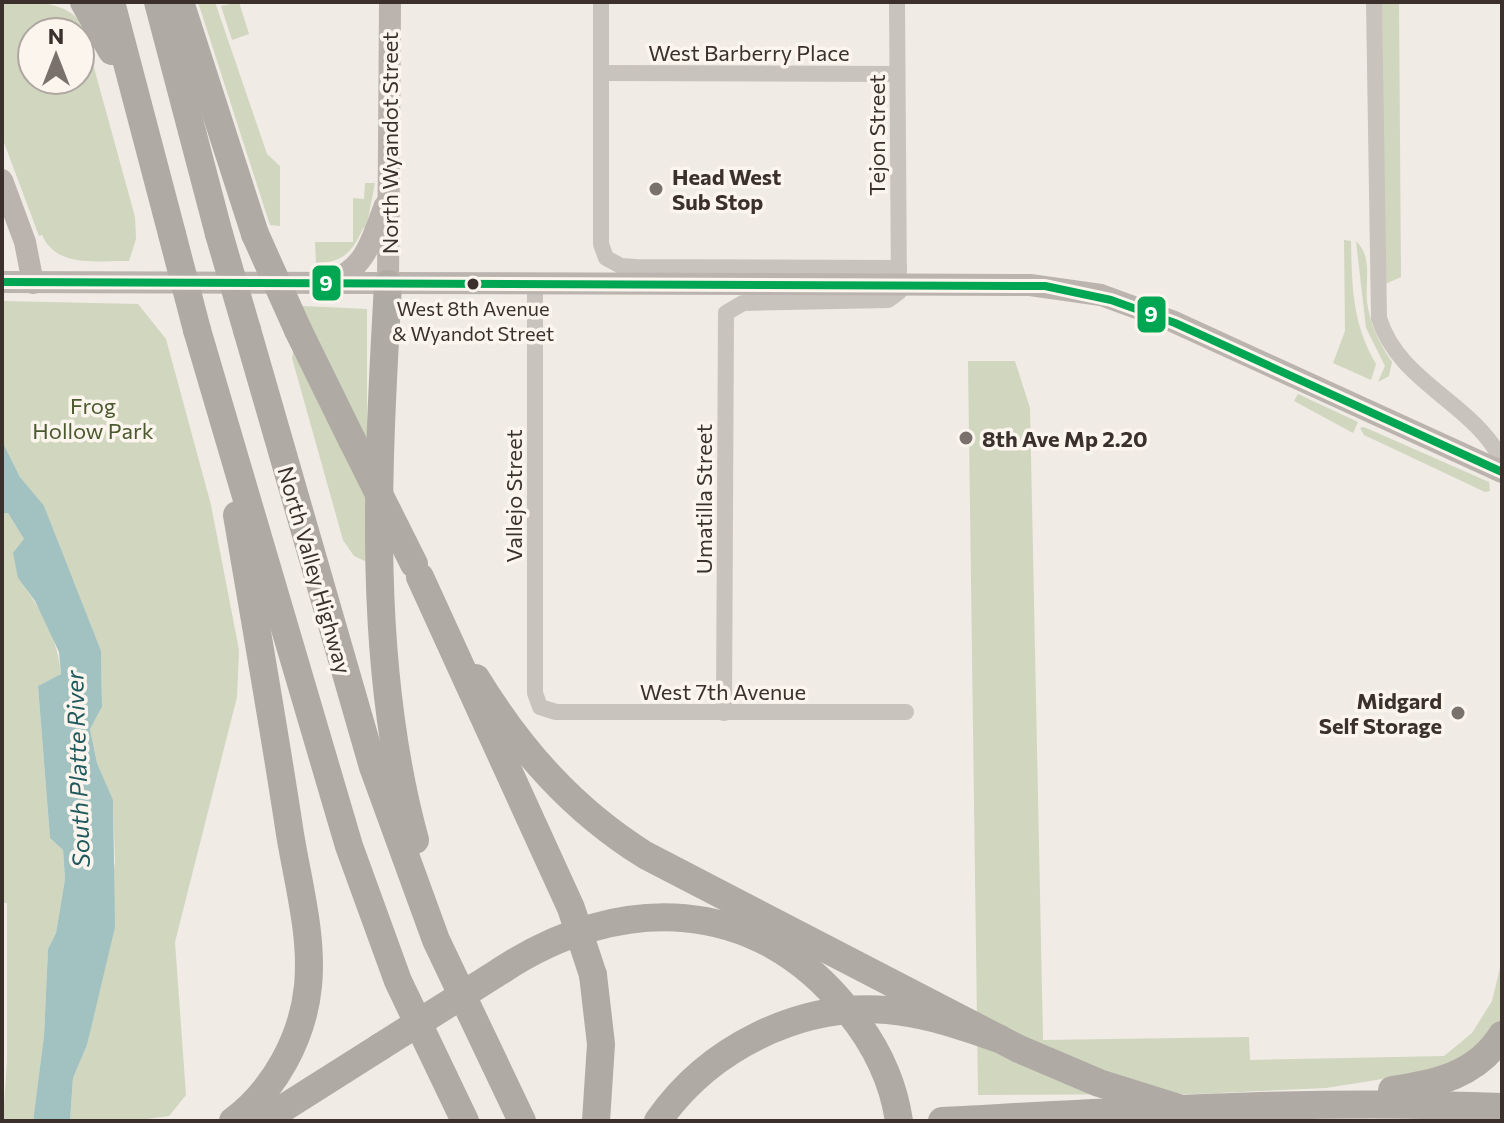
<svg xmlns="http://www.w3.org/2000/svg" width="1504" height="1123" font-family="Commissioner,sans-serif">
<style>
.green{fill:#d1d6bf;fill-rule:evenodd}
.water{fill:#a1c2c1}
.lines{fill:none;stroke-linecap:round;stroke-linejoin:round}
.minor{stroke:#c9c3be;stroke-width:16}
.secondary{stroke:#bab3ae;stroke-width:22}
.motorway{stroke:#afaaa4;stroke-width:28}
.secondary-bridge{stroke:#bab3ae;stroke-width:22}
.motorway-bridge{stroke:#afaaa4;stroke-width:28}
.bus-1-casing{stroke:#fbf5ee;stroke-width:14}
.bus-1{stroke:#00a651;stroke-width:8}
.poi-dot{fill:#7a716c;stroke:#fbf5ee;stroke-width:3}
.bus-dot{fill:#3b302b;stroke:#fbf5ee;stroke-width:3}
.labels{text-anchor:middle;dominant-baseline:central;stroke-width:7;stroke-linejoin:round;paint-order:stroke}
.bus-label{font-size:20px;fill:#3b302b;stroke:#fbf5ee}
.street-label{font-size:22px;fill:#3b302b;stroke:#fbf5ee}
.poi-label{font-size:22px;font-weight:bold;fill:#3b302b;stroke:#fbf5ee;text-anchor:start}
.park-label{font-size:22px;fill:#4a5a2e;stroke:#fbf5ee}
.water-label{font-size:24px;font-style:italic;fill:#1f5a5e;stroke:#fbf5ee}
.line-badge{stroke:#fbf5ee;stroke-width:3}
.badge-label{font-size:22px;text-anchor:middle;font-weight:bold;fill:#fff}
</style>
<rect width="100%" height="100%" fill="#f0ebe5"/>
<g class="green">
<path d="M2,2C33,2 65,0 82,24L135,217L136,239L129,261C98,260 57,269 42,235L39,236L2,137ZM32,32H80V80H32Z"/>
<polygon points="198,2 215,2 267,154 280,166 280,226 270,225"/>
<polygon points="239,2 249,34 232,40 221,6"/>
<polygon points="1382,2 1399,2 1401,277 1383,285"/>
<path d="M365,183H375L366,229L363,228C353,252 342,263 316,263L315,242H353V198L364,199Z"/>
<path d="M1344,240L1351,241C1352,287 1352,323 1376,364L1371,380L1333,363L1345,331Z"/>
<path d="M1356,241C1373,257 1365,280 1367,302C1370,324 1380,345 1392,362L1389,376L1378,382L1385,366L1366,328Z"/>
<polygon points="2,301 138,304 166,339 211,505 239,650 237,697 175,942 186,1095 169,1116 132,1121 70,1121 73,1078 87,1045 94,1010 115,862 113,801 97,763 90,729 102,707 101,652 44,507 20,477 2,441"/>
<polygon points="303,306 367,309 367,562 354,556 343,540 292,358"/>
<polygon points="968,361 1015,361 1030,408 1043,1040 1249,1037 1250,1060 1444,1056 1472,1033 1492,1001 1502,960 1502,1015 1496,1031 1451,1068 1326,1088 1196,1094 978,1095"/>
<polygon points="1298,394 1358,422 1353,433 1294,401"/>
<polygon points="1364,427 1489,482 1490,491 1485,492 1364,435 1360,428"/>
<path d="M2,513H8L24,539L18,578C39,606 58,638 61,674L38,686L50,838L63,850L65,879L56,933L48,949L44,1036L33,1121H3L7,1061V903H2Z"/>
</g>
<polygon class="water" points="2,441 20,477 44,506 101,651 102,707 90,729 97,763 113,800 115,927 87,1045 73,1078 70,1121 33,1121 44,1036 48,949 56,933 65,879 63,850 50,838 38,686 61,674 59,652 35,601 18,578 13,553 24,539 8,513 2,513"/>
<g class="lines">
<g class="minor">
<polyline points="601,2 601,244 606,258 621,266 636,267 899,268"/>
<path d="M1374,2L1379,318C1398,382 1474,403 1502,461"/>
<polyline points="601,73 897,74"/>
<polyline points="535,284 535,693 540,707 556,712 906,712"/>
<polyline points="724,713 726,313 743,303 888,300 899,292 897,2"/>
</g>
<g class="secondary">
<polyline points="2,180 25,242 33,283"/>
<path d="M331,280C366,270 373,236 385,205"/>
<polyline points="2,282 771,284"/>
<polyline points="388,284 390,2"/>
</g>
<g class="motorway">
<polyline points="84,2 112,51"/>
<polyline points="111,2 172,234"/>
<polyline points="158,2 219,234"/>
<polyline points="180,2 255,234"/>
<path d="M388,284C378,467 366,661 415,840"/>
<polyline points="197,330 349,846 398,981 465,1121"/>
<polyline points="247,330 373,767 436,940 522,1121"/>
<polyline points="298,330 352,440"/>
<path d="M476,678C520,750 573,810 645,855L1019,1049L1099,1083L1182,1109"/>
<path d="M502,970C619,893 758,895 849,1012C875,1044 893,1080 899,1121"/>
<polyline points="593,975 601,1044 596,1121"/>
<path d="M1392,1090C1436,1084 1477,1075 1502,1035"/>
<path d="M233,1121C275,1090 303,1037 308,986C313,936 298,883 290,834C274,728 255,621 237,515"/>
<polyline points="263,1121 380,1047"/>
<path d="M942,1121C1129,1111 1314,1099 1502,1107"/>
</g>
<polyline class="secondary-bridge" points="771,284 1030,285 1101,295 1172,321 1502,472"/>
<g class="motorway-bridge">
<polyline points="172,234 197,330"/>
<polyline points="219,234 247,330"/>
<polyline points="255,234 298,330"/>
<polyline points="352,440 414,564"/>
<polyline points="420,577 571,908 593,975"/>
<polyline points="380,1047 502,970"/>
<path d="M658,1121C708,1049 798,1003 887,1010C926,1013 963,1027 1000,1039"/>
</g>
<g class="bus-1-casing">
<polyline id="bus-1" points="2,282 1045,286 1111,300 1175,323 1502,472"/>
</g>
<use href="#bus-1" class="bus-1"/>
</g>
<g class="poi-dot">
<circle cx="656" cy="189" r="8"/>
<circle cx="966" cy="438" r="8"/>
<circle cx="1458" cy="713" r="8"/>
</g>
<circle class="bus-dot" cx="473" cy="284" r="7"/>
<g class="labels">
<g class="bus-label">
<text x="473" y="308">West 8th Avenue<tspan x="473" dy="25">&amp; Wyandot Street</tspan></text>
</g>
<g class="street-label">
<text x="749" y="52">West Barberry Place</text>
<text transform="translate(876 135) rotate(-90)">Tejon Street</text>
<text transform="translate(389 143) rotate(-90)">North Wyandot Street</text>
<text transform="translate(513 496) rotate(-90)">Vallejo Street</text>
<text transform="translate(703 499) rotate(-90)">Umatilla Street</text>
<text transform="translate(315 570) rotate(74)">North Valley Highway</text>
<text x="723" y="691">West 7th Avenue</text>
</g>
<g class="poi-label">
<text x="672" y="176">Head West<tspan x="672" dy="25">Sub Stop</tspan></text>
<text x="982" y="438">8th Ave Mp 2.20</text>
<text x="1442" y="700" text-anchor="end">Midgard<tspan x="1442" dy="25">Self Storage</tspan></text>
</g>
<g class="park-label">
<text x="93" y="405">Frog<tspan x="93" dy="25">Hollow Park</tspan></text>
</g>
<g class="water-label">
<text transform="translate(77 769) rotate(-92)">South Platte River</text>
</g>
</g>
<g class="line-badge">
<rect x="311" y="264" width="31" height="38" rx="8" fill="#00a651"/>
<rect x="1136" y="295" width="31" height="39" rx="8" fill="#00a651"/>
</g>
<g class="badge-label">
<text x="326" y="291">9</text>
<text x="1151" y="322">9</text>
</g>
<rect width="1504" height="1123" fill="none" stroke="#3b302b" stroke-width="8"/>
<g transform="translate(56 56)"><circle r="38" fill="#fbf5ee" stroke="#aea6a0" stroke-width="2"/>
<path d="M0-6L14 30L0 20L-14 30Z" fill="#7a716c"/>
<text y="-12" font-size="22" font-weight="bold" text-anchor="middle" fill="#3b302b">N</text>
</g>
</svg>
